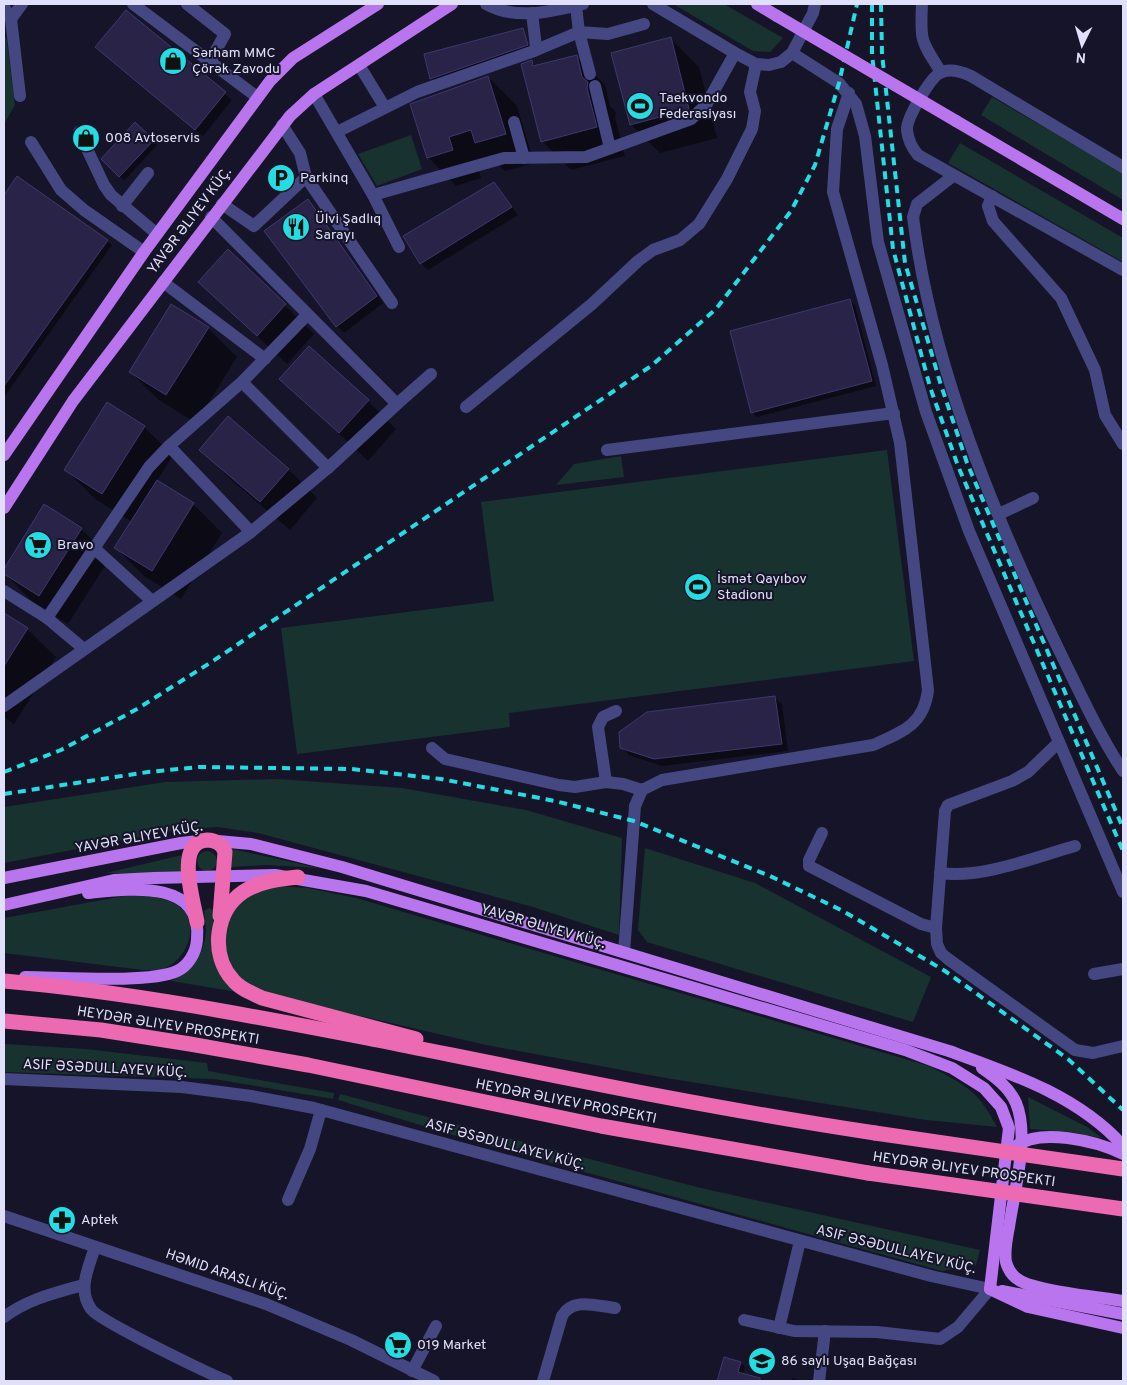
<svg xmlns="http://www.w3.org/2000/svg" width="1127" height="1385" font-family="Overpass,sans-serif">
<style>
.green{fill:#18322f}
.shadow{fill:#0007}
.building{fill:#282347;stroke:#3f3870}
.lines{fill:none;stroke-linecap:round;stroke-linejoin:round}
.minor{stroke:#454782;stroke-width:12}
.major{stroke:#b875ed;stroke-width:12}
.highway{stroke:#ec6ab1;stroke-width:15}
.rail{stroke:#24dde3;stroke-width:4;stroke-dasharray:8 6;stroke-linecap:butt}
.major-bridge{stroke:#b875ed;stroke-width:12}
.highway-bridge{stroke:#ec6ab1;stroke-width:15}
.labels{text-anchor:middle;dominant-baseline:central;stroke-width:4;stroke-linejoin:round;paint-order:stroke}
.poi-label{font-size:14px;fill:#e1e0fb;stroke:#161429;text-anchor:start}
.street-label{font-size:14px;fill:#e1e0fb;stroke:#161429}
</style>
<rect width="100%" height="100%" fill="#161429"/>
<g class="green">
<polygon points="673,4 724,4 783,38 770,52 753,51"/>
<polygon points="4,33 7,41 15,105 4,124"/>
<polygon points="992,97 1123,173 1123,200 981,115"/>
<polygon points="411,135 422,169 377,186 358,154"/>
<polygon points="960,143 1123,238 1123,262 948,163"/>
<polygon points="887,450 914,661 509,713 510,727 297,754 281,628 494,601 481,502"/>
<polygon points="621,456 624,477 556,485 574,464"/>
<polygon points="278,779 402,788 526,810 622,838 619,935 533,907 258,833 218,827 176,830 4,863 4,807 165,782"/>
<polygon points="645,848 755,883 931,977 913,1022 647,942 638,930"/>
<polygon points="232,849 319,868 267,865 231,867"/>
<circle cx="207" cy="861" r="10"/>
<polygon points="182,855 181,868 183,873 106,873"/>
<path d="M277,886L308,888L356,898L929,1066C965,1085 977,1089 997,1127L926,1120L660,1077L486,1045L287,999L245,984L233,971L226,955L223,940L232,909L245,897Z"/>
<path d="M124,896C141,896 158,895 173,903C202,916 191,956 166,968C160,971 150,970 143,970L4,953V918Z"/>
<path d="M209,908L214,910C215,921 209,931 212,942C215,956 230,978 237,992L171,981C192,970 204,956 206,931C206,925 204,918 204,911Z"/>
<polygon points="4,1044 86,1049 207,1063 208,1071 334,1093 333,1099 214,1079 4,1072"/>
<polygon points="340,1094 701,1188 980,1250 976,1265 942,1271 476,1142 338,1100"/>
<polygon points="1028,1097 1087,1127 1102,1138 1070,1132 1030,1129"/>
</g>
<g class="shadow">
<polygon points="126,12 232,100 203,136 104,54"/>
<polygon points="523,29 529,47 433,80 431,78"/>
<polygon points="670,38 699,67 717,138 660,153 631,125"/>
<polygon points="576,56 605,85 610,106 616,112 615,117 625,156 571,170 542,141 532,62 536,66"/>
<polygon points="488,77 517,106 534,163 505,171 494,160 477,165 481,178 456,186 428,157"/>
<polygon points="135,124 157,145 124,181 102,159"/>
<polygon points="18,177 112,245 4,397 4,197"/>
<polygon points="494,184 518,215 428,270 421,263"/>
<polygon points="307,200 383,303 344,333 337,326"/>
<polygon points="228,251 314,334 287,364 199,282"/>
<polygon points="850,301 855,305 876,386 757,417 752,412"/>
<polygon points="172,306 208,328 237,357 196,423 159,400 130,372"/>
<polygon points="281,379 368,401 396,429 368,461"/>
<polygon points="144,427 173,455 157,481 193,504 222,533 181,599 144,576 116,548 132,522 95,499 66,470"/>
<polygon points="201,450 288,469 317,498 290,530 230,479"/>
<polygon points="45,506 81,529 110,558 68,624 32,601 4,573"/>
<polygon points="4,614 27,629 56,657 14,724 4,717"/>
<polygon points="774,697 782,704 788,751 662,766 629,755 622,748"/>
<polygon points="725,1358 741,1363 745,1367 743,1374 768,1381 718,1381"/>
<polygon points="792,1378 802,1381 791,1381"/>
</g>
<g class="building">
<polygon points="126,10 226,92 195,130 95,47"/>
<polygon points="523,28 528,45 430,79 424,54"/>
<polygon points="671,37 689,109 630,125 611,53"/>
<polygon points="577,55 582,77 588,82 587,88 597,127 541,142 521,64 532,60 533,66"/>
<polygon points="488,76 506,134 475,143 471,130 449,137 453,150 427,158 410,104"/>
<polygon points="135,122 154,140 119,177 101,159"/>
<polygon points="17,176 108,240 4,386 4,195"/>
<polygon points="494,182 512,207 420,264 403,236"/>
<polygon points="308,199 377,296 336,327 264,231"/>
<polygon points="228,249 286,304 257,336 198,282"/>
<polygon points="850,299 872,381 751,413 730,331"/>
<polygon points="171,304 209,327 166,395 129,372"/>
<polygon points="309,346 369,400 339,433 279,379"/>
<polygon points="107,402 145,426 102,494 64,470"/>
<polygon points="228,416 289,469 260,502 199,450"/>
<polygon points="157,480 194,503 152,571 114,548"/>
<polygon points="44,504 82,528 39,596 4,574 4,569"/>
<polygon points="4,613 28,628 4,666"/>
<polygon points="775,696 782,744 654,759 620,748 619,732 647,712"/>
<polygon points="724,1357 741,1362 738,1372 760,1378 760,1381 717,1381"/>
</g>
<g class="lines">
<g class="minor">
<polyline points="133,4 257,97"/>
<polyline points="187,4 225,34 210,61"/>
<path d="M486,4C516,21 553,11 583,4"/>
<polyline points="653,4 735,53 756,64 769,65 781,62 792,53 813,13 815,4"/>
<path d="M922,4C920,41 921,41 941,72"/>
<polyline points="576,6 579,32 608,34 644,24"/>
<polyline points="4,7 11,19 20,96"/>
<polyline points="11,19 22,4"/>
<polyline points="534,51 579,32 590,74"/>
<polyline points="792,53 839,83 856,104 865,136 878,242 926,412 969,531 1123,892"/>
<polyline points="359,65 384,106"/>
<polyline points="595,86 610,148"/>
<polyline points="314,94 373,195 504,158 586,157 691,119 706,105 735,53"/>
<polyline points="514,122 524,158"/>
<polyline points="282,125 300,153 306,177 392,303"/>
<polyline points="79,132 104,185 111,195 157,234"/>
<polyline points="337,132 417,92 534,51 536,47 532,13"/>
<polyline points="31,142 61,190 84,210 144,252"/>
<path d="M1123,167L971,76C962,72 949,68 940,73C930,78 906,119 907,130C908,140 912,148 918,155L1123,270"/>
<path d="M953,176L917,204L913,217C931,364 995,518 1059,650C1079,691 1098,733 1123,771"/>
<polyline points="373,195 399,247"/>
<polyline points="992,196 988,206 993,221 1061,298 1095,370 1105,415 1123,444"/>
<polyline points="222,204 254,226 306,177"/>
<polyline points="122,206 148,173"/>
<polyline points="163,282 265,359"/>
<polyline points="242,382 328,468"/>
<polyline points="397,404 431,374"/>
<polyline points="466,407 592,304 638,261 653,250 680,240 699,224 727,179 752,129 755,111 750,92 756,64"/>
<polyline points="169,446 251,532"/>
<polyline points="607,450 894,413"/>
<polyline points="999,514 1033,498"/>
<polyline points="94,548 152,601"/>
<polyline points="4,591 47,618 84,649"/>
<polyline points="47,618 149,467 169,446 242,382 307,315"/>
<polyline points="4,706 251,532 328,468 397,404 211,217"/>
<polyline points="1059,742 1028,772 1012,781 948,805 945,811 936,928 937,944 941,953 948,959 1075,1050 1093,1053 1123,1046"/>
<path d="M432,748L445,759L559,785L575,787L606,782L623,784L642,790L662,780L873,745C902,732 924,725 928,690L900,443L882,365L833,192L837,129L849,93"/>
<polyline points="606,782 598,727 603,717 616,711"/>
<polyline points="822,833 809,860 809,866 921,924 936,928"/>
<path d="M940,873C982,879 1035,857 1075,846"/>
<polyline points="624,952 635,806 642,790"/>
<polyline points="1094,974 1123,969"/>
<polyline points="4,1079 182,1087 251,1096 314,1108 931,1276 990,1289 958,1327 940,1339 877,1332 794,1331 744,1320"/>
<polyline points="288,1200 310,1149 321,1110"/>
<polyline points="4,1216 266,1304 351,1340 434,1381"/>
<path d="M95,1247C89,1267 77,1289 91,1309C99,1321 208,1373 227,1381"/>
<path d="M4,1317C28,1299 55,1293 83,1285"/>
<polyline points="779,1328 800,1241"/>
<polyline points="412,1371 436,1326"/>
<path d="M543,1381L562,1316C573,1297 596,1306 615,1308"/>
<polyline points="819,1381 825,1331"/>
</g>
<g class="major">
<polyline points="757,4 777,16"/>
<polyline points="956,121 1123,219"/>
<polyline points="4,455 144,252 270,81 293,58 378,4"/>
<polyline points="4,508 73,401 290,116 314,94 452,4"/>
<path d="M4,878L181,843L207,840L251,844L342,867L949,1051C1010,1073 1079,1096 1123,1146"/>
<polyline points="4,905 114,880 154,878 275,875 366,891 905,1050 952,1068 984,1088 1001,1107 1009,1128 990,1289"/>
<path d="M25,977C60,977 149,984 177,971C188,966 196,953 197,940C203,878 128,889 88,893"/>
<path d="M982,1068C995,1077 1009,1087 1016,1103C1030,1136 1014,1192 1009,1227C1007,1238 1004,1251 1006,1262C1008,1269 1012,1276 1019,1280C1036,1291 1100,1297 1123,1301"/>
<path d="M1015,1147C1038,1127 1097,1141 1123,1154"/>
<polyline points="990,1289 1028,1307 1123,1328"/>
<polyline points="1002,1291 1123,1314"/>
</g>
<g class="highway">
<path d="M298,877C279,879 260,881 243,892C215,911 210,955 233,980C240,989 252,993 262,998L416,1039"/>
<path d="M197,922C194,902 174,842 207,840C216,840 223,845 225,852L220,916"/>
<path d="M4,981C130,992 253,1016 377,1040C542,1073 708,1108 875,1133"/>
<polyline points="4,1021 101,1030 190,1044 308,1065 601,1126 868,1173"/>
</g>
<g class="rail">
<polyline points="872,4 872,54 893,249 930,387 958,466 1123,851"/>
<polyline points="881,4 882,54 905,263 940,382 967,463 1123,828"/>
<polyline points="4,772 61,750 137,709 213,661 651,366 716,309 791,211 815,165 839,83 857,4"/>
<polyline points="4,794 148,772 199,767 352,769 441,779 555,801 634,821 770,876 843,911 945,971 1068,1059 1123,1110"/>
</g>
<polyline class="major-bridge" points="777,16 956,121"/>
<g class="highway-bridge">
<polyline points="875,1133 1123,1169"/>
<polyline points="868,1173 1123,1209"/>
</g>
</g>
<defs>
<g id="shop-disc" transform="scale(1.4375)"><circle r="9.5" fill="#24dde3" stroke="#161429"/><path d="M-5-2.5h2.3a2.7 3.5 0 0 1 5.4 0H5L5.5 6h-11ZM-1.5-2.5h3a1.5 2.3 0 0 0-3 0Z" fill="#111"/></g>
<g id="stadium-disc" transform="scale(1.4375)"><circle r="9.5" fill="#24dde3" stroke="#161429"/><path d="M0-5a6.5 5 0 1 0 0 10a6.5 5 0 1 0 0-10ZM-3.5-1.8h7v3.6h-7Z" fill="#111"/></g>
<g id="parking-disc" transform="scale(1.4375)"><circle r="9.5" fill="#24dde3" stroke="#161429"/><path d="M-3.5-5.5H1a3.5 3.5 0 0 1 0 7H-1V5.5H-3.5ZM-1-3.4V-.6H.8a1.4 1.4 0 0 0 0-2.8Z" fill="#111"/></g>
<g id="restaurant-disc" transform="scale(1.4375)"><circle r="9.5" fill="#24dde3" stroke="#161429"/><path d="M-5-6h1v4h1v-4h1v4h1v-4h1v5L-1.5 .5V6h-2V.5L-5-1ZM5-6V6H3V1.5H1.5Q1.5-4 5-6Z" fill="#111"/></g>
<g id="supermarket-disc" transform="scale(1.4375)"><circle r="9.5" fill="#24dde3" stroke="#161429"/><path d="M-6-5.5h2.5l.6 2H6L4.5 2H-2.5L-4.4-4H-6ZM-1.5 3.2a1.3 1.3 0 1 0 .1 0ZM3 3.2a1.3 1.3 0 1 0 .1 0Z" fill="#111"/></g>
<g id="pharmacy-disc" transform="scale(1.4375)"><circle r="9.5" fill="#24dde3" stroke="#161429"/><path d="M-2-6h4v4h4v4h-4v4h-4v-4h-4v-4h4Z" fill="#111"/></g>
<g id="school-disc" transform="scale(1.4375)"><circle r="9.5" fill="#24dde3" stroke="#161429"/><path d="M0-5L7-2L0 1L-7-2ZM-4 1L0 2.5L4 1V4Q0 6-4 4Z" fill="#111"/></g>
</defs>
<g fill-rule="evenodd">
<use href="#shop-disc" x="173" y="61"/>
<use href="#stadium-disc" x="640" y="106"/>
<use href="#shop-disc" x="86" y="138"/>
<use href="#parking-disc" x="281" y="178"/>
<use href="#restaurant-disc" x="296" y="227"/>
<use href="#supermarket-disc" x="38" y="545"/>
<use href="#stadium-disc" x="698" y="587"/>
<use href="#pharmacy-disc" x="62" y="1220"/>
<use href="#supermarket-disc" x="398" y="1345"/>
<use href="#school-disc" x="762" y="1361"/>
</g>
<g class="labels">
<g class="poi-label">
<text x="192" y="53">Sərham MMC<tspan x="192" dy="16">Çörək Zavodu</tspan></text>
<text x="659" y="98">Taekvondo<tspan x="659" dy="16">Federasiyası</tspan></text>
<text x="105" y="138">008 Avtoservis</text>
<text x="300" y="178">Parkinq</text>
<text x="315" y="219">Ülvi Şadlıq<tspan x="315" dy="16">Sarayı</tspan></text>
<text x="57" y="545">Bravo</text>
<text x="717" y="579">İsmət Qayıbov<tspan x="717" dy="16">Stadionu</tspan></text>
<text x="81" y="1220">Aptek</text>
<text x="417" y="1345">019 Market</text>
<text x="781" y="1361">86 saylı Uşaq Bağçası</text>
</g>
<g class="street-label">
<text transform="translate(190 221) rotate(-53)">YAVƏR ƏLIYEV KÜÇ.</text>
<text transform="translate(139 838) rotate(-10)">YAVƏR ƏLIYEV KÜÇ.</text>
<text transform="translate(543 927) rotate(16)">YAVƏR ƏLIYEV KÜÇ.</text>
<text transform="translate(168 1026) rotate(9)">HEYDƏR ƏLIYEV PROSPEKTI</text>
<text transform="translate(105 1069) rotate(3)">ASIF ƏSƏDULLAYEV KÜÇ.</text>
<text transform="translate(566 1102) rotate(11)">HEYDƏR ƏLIYEV PROSPEKTI</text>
<text transform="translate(505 1145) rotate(15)">ASIF ƏSƏDULLAYEV KÜÇ.</text>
<text transform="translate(964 1170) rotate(8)">HEYDƏR ƏLIYEV PROSPEKTI</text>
<text transform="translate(896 1250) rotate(14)">ASIF ƏSƏDULLAYEV KÜÇ.</text>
<text transform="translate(227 1275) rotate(19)">HƏMID ARASLI KÜÇ.</text>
</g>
</g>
<rect width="1127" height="1385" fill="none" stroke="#e1e0fb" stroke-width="10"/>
<g transform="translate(1082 45) rotate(185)" stroke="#161429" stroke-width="4" paint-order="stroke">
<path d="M0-4L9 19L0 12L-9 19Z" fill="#e1e0fb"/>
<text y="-8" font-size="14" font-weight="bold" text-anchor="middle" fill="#e1e0fb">N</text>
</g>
</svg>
